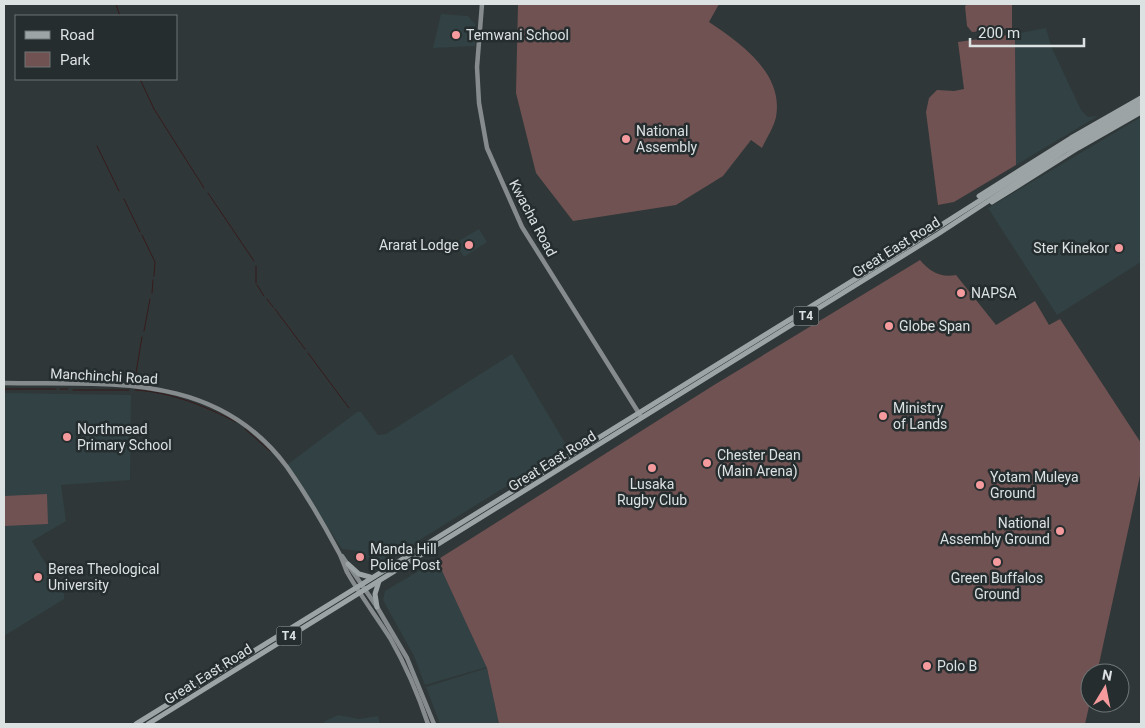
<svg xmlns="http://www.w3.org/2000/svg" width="1145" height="728" font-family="Roboto,sans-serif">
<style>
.built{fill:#314144}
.green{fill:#715253}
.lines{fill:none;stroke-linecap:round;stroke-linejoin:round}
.stream{stroke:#371b1c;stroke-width:1}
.secondary{stroke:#868c8d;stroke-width:4.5}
.primary{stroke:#9ca4a5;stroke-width:5}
.poi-dot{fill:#f59b9e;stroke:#252d2e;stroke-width:2}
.labels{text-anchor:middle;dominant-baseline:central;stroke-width:5;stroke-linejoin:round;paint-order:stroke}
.shield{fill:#252d2e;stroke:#a5abac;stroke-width:1}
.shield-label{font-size:12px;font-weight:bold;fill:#dce1e2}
.poi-label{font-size:14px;fill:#dce1e2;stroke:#252d2e;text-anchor:start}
.street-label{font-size:14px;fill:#dce1e2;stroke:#252d2e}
</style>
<rect width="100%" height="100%" fill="#2f3738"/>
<g class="built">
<polygon points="441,14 468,16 475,24 475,46 433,48"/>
<polygon points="1046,28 1051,46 1081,110 1088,117 1098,116 1016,165 1015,34"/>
<polygon points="1141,117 1141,262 1057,315 988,208"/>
<polygon points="479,229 487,242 464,257 455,243"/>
<polygon points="512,354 568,448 397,554 393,554 375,565 371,565 360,551 342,549 287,465 357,412 361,412 378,435 386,434"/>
<polygon points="4,393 131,395 130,480 61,485 66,521 32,541 64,594 64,599 4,636"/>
<polygon points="437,560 487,667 425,685 414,656 383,600 385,591"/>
<polygon points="487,668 499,724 440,724 426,687"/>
<polygon points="338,715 359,719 378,716 380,724 323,724 325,721"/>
</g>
<g class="green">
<path d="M518,4H719L709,22C740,43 784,73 776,117C774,127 766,139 762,148L751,140L723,176L676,205L573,221L536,173L516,93Z"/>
<polygon points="968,4 1012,4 1012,28 972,32 967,26 965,6"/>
<polygon points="1015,34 1016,165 954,202 938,205 926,112 929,98 937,90 954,91 964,89 958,42"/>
<path d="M920,260C929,271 940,278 956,275L996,325L1035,301L1049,325L1060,319L1141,443V471L1097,673H1090V702L1085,724H499L487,668L437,560L714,385Z"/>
<polygon points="47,494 48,524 4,526 4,496"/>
</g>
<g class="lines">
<g class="stream">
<polyline points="116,4 120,16"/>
<polyline points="140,79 154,109 204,188"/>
<polyline points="97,146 119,191"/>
<polyline points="208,193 254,261"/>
<polyline points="124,199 140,232"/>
<polyline points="142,235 155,262 154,276"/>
<polyline points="256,283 256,266"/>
<polyline points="257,285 264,296"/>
<polyline points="152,293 153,280"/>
<polyline points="267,299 273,307"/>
<polyline points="275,309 305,349"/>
<polyline points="144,331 150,299"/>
<polyline points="308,353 349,408"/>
<polyline points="135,379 142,337"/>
<polyline points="4,389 56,389"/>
<polyline points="60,389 68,389"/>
<polyline points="73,390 129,390"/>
<path d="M135,390C171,392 205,406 236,422"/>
<polyline points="245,429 270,451"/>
</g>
<g class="secondary">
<polyline points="482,4 477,67 479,103 487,148 522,227 640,415"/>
<path d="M4,383C109,385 216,371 287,467C306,494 323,523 338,551C342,558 344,565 347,572C360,595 376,616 390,638C406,666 418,694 428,724"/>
<polyline points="342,556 377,607 407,658 434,724"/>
</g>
<g class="primary">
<polyline points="979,196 1071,138 1141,98"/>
<polyline points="992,202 1078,148 1141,112"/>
<polyline points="348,564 359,574 370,577"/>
<polyline points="377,607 375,594 379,581"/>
<polyline points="136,724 899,252 1064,147 1141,103"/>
<polyline points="148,724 938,234 1066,150 1141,108"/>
</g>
</g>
<g class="poi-dot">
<circle cx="456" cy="35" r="5"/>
<circle cx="626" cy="139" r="5"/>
<circle cx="469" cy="245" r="5"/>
<circle cx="1119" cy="248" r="5"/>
<circle cx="961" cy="293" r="5"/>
<circle cx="889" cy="326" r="5"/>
<circle cx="883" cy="416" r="5"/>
<circle cx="67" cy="437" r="5"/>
<circle cx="707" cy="463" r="5"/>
<circle cx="652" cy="468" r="5"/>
<circle cx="980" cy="485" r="5"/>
<circle cx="1060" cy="531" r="5"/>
<circle cx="360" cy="557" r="5"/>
<circle cx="997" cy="562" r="5"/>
<circle cx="38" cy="577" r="5"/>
<circle cx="927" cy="666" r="5"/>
</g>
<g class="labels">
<g class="shield">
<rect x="793.5" y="306.5" width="25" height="19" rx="4"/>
<rect x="276.5" y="626.5" width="25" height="19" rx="4"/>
</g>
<g class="shield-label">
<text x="806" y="316">T4</text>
<text x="289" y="636">T4</text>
</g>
<g class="poi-label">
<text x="466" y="35">Temwani School</text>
<text x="636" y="131">National<tspan x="636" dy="16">Assembly</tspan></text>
<text x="459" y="245" text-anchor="end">Ararat Lodge</text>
<text x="1109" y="248" text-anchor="end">Ster Kinekor</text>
<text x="971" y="293">NAPSA</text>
<text x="899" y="326">Globe Span</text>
<text x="893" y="408">Ministry<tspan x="893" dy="16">of Lands</tspan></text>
<text x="77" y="429">Northmead<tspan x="77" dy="16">Primary School</tspan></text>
<text x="717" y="455">Chester Dean<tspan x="717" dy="16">(Main Arena)</tspan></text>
<text x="990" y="477">Yotam Muleya<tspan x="990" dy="16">Ground</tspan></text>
<text x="652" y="484" text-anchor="middle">Lusaka<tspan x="652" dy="16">Rugby Club</tspan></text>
<text x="1050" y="523" text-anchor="end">National<tspan x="1050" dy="16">Assembly Ground</tspan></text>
<text x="370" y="549">Manda Hill<tspan x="370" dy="16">Police Post</tspan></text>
<text x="48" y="569">Berea Theological<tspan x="48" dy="16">University</tspan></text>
<text x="997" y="578" text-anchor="middle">Green Buffalos<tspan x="997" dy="16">Ground</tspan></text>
<text x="937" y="666">Polo B</text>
</g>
<g class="street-label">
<text transform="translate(533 218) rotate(62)">Kwacha Road</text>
<text transform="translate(896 247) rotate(-32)">Great East Road</text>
<text transform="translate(104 376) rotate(3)">Manchinchi Road</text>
<text transform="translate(552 461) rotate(-32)">Great East Road</text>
<text transform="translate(208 674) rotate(-32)">Great East Road</text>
</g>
</g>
<rect width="1145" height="728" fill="none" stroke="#dce1e2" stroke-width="10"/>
<rect x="15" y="15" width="162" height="65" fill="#252d2e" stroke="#6e7576"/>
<rect x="25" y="31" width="25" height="8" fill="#9ca4a5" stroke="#6e7576"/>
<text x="60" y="40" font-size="15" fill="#dce1e2">Road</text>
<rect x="25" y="52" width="25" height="15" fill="#715253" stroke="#6e7576"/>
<text x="60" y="65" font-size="15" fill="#dce1e2">Park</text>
<g transform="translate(1105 688) rotate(10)"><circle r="24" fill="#252d2e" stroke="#6e7576"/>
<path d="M0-4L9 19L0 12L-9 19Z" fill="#f59b9e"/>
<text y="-8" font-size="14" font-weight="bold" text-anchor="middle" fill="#dce1e2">N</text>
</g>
<path d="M970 38v8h114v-8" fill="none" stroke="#dce1e2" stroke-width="2.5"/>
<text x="978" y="38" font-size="15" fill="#dce1e2" stroke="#252d2e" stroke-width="4" paint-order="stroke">200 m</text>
</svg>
